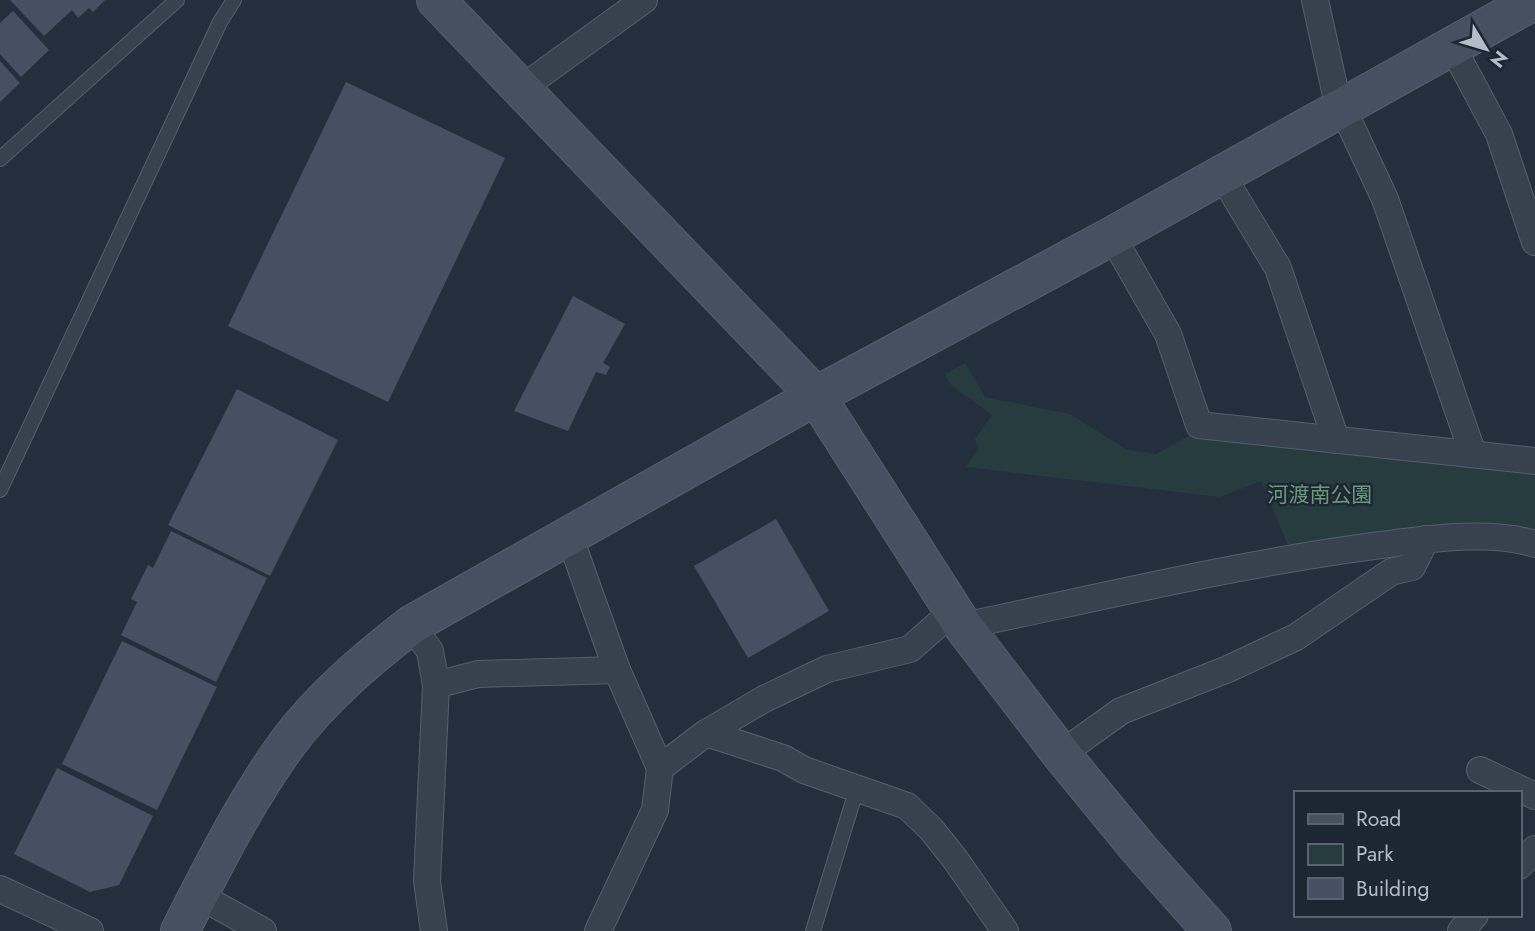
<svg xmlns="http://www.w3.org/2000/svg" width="1535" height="931" font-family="Jost,'Noto Sans JP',sans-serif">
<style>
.green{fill:#263c3f}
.building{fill:#455162}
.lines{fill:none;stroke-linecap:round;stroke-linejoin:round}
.lane-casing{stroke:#565f6c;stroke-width:16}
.street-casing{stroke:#565f6c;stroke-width:28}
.secondary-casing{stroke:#565f6c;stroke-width:40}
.lane{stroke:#38414e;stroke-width:14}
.street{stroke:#38414e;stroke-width:26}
.secondary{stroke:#465061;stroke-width:38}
.labels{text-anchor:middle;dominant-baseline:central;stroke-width:5;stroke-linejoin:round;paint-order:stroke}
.park-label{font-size:21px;fill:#6b9a76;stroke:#1d2633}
</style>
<rect width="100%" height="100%" fill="#242f3e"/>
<polygon class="green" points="965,363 985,397 1070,414 1127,450 1156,454 1194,433 1535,471 1535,531 1289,548 1261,481 1220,497 966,467 979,449 975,439 992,415 950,384 945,374"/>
<g class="building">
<polygon points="10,0 105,0 93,12 89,8 78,18 72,10 44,36"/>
<polygon points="13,11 49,50 21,77 0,54 0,23"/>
<polygon points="0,61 20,83 0,102"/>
<polygon points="346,82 505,158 388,402 228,326"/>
<polygon points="573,296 625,324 603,363 610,367 606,375 596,372 568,431 514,411"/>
<polygon points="237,389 338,440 270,576 168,525"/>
<polygon points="776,519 829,611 748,658 694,566"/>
<polygon points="171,531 267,578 216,682 121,635 137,602 131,599 148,565 153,568"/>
<polygon points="122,641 217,687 157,810 62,764"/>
<polygon points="57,768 153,816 119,885 90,892 14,854"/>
</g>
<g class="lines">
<g class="lane-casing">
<g id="lane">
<polyline points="0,159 177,0"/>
<polyline points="0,490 220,22 234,0"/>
<polyline points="813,931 857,788"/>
</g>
</g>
<g class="street-casing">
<g id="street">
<polyline points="1315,0 1339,109"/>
<polyline points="1452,46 1499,134 1535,242"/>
<polyline points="522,88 644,0"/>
<polyline points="1342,107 1385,199 1473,454"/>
<polyline points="1222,175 1278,268 1336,440"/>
<polyline points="1112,236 1168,334 1199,425 1535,461"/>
<polyline points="569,535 617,670 660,768 655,810 598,931"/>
<polyline points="411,625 430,651 436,685 427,881 434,931"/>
<path d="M963,626C1102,597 1241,563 1381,545C1428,539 1490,530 1535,544"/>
<polyline points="436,685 478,674 617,670"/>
<polyline points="706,733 783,758 804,770 907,806 931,829 955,859 1005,931"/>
<polyline points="1061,754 1121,711 1228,669 1296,637 1391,572 1412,567 1426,539"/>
<polyline points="660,768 706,733 764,699 827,669 910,649 952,612"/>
<polyline points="1480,770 1535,796"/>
<polyline points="1519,866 1535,849"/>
<polyline points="0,889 90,931"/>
<polyline points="198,895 263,931"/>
<polyline points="1461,931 1475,915"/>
</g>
</g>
<g class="secondary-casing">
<g id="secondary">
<polyline points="436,0 816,396 963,626 1061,754 1139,849 1212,931"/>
<path d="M180,931C212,868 245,802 287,744C321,698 366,660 411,625L816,396L1112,236L1535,0"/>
</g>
</g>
<use href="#lane" class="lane"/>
<use href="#street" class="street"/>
<use href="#secondary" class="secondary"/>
</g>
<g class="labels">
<g class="park-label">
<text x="1320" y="495">河渡南公園</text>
</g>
</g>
<rect x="1294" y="791" width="228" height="126" fill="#1d2633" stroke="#59626f" stroke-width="2"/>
<rect x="1308" y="814" width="35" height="10" fill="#465061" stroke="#59626f" stroke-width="2"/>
<text x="1356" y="826" font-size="21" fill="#b4bcc9">Road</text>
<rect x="1308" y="844" width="35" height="21" fill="#263c3f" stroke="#59626f" stroke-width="2"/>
<text x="1356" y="861" font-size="21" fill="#b4bcc9">Park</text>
<rect x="1308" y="878" width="35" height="21" fill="#455162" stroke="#59626f" stroke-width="2"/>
<text x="1356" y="896" font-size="21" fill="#b4bcc9">Building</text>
<g transform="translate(1486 49) rotate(128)" stroke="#1d2633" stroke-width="5" paint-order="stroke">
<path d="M0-5L12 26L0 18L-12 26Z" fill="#b4bcc9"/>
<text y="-10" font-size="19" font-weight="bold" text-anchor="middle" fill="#b4bcc9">N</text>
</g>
</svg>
